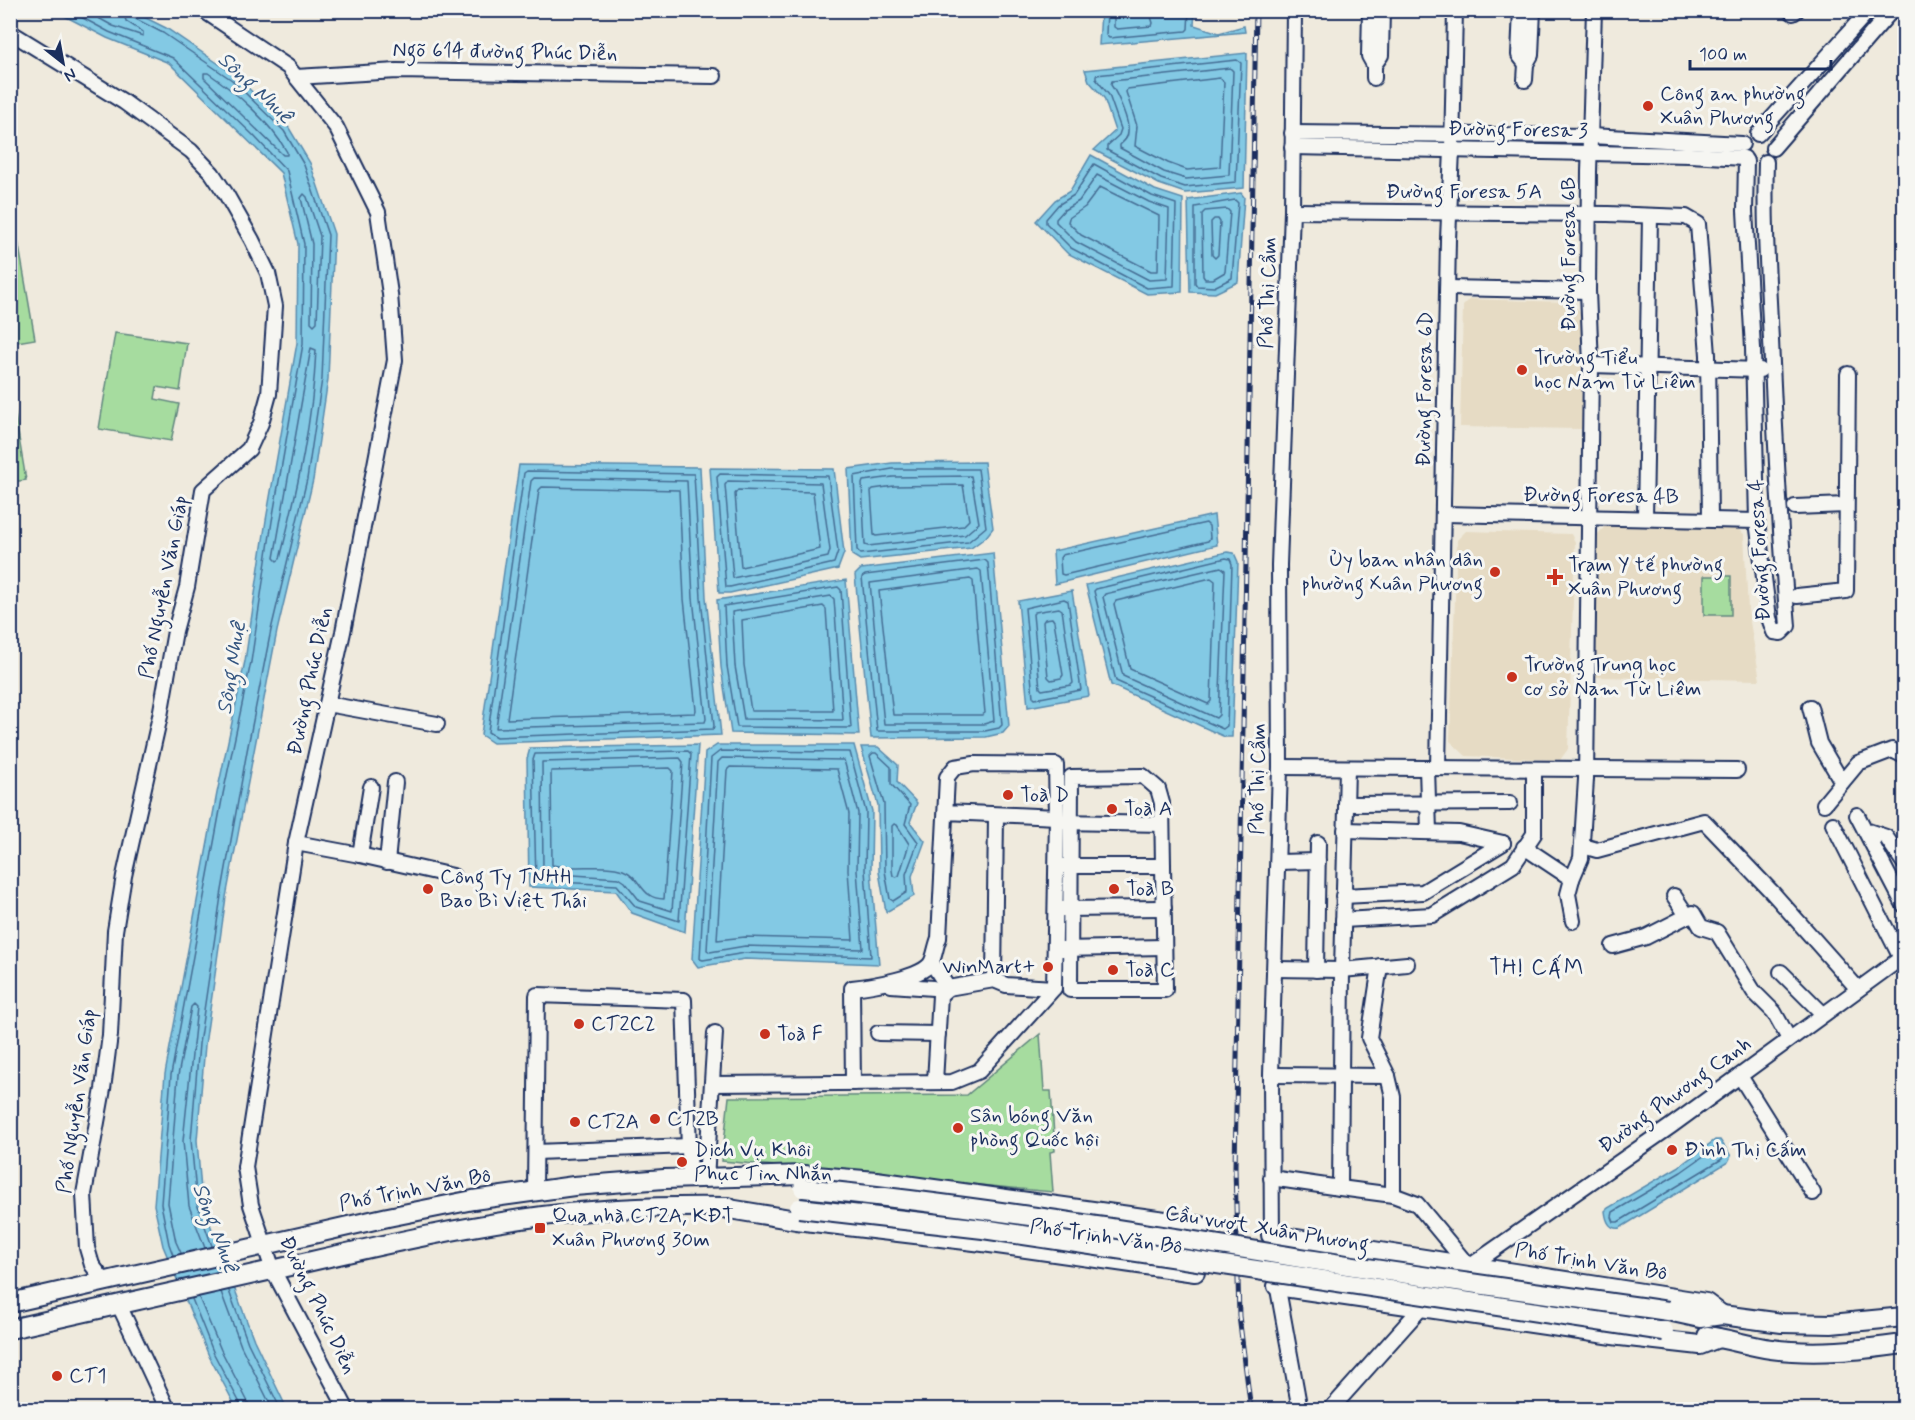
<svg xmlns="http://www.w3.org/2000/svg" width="1915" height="1420" font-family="Mynerve,sans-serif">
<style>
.built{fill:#e6dbc4}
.green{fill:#a6dc9f;stroke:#60867e;stroke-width:1.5}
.water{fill:#83c9e4;stroke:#598bae;stroke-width:1.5}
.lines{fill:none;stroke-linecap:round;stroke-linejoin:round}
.shore{stroke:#456d94;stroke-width:1.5}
.minor-casing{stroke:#1b2f5e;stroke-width:18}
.major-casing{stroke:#1b2f5e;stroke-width:22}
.minor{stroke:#f6f6f2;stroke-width:14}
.major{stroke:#f6f6f2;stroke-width:18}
.rail-casing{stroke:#1b2f5e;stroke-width:5}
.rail{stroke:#f6f6f2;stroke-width:3;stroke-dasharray:9;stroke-linecap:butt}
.major-bridge-casing{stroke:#1b2f5e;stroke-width:22;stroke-linecap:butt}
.major-bridge{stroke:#f6f6f2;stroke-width:18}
.poi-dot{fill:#c8321e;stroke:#f6f6f2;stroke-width:2}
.labels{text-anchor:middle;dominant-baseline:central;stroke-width:6;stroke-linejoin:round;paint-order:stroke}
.street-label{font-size:21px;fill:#1b2f5e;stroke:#f6f6f2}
.poi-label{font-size:21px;fill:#1b2f5e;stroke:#f6f6f2;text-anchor:start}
.water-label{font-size:22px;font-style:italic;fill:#355680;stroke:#f6f6f2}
.neighbourhood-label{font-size:22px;letter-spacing:1.5px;fill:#1b2f5e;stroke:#f6f6f2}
</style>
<rect width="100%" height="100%" fill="#efeadd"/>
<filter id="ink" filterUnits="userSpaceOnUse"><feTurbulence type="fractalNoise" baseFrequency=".0167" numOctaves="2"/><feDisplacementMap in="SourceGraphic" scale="12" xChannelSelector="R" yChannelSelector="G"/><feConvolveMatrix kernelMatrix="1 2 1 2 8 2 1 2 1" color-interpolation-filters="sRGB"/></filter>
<g filter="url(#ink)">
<g class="built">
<polygon points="1470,299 1568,302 1581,312 1582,429 1460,427 1463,306"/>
<polygon points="1608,523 1734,526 1744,534 1748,610 1760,680 1595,677 1597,535"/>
<polygon points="1466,531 1571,534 1575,542 1568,749 1560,760 1466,756 1450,741 1457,540"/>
</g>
<g class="green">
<polygon points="11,200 35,339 11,343 10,343"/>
<polygon points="115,333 187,343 180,391 157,387 155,399 179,404 171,441 99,429"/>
<polygon points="10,384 26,480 11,482 10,482"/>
<rect x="1704" y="576" width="27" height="39"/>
<polygon points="1040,1034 1044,1091 1051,1091 1055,1151 1050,1152 1053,1192 722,1161 729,1097 967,1095"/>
</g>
<g class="water">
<polygon points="55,11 132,11 166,28 235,75 289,128 310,163 334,234 328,379 313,480 277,631 226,897 205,1045 197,1140 202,1203 254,1340 287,1409 237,1409 209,1356 163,1246 154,1205 165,1074 217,793 245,661 266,520 297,343 298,244 281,173 169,63 107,38"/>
<polygon points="1104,11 1161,11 1164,15 1175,11 1195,11 1194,25 1219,33 1244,26 1245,32 1099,45 1101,12"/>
<polygon points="1247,53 1244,188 1185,193 1159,184 1094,150 1115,131 1104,98 1089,81 1085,70"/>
<polygon points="1091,155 1155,190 1183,199 1182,292 1147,294 1067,253 1036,221 1055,200 1070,191"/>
<polygon points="1241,193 1244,197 1238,282 1215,293 1190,292 1188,200"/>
<polygon points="984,462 993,528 986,537 971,548 860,560 852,555 848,469 892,463"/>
<polygon points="519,465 700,467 706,597 721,735 493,743 481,735"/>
<polygon points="710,468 834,469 844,553 838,569 730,593 719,593"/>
<polygon points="1214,515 1217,545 1055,584 1053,551"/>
<polygon points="1227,552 1234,553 1238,562 1232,737 1225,737 1111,685 1086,585"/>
<polygon points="993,553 1009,726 1003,733 986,737 871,738 855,575 861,569"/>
<polygon points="846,580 859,735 731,733 721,667 717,600"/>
<polygon points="1072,591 1089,696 1028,707 1018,601"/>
<polygon points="698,745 685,932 632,913 616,891 529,887 527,759 530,748"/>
<polygon points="717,745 854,745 872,811 871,870 879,964 745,959 698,967 692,959 705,753"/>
<polygon points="861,747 878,747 898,765 897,782 917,803 910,822 925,841 912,876 914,896 886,912 879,872 878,805"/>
<path d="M1715,1140H1720L1731,1156L1728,1162L1620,1228C1609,1230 1606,1220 1605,1211L1608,1208L1678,1167Z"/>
</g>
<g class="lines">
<g class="shore">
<polyline points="68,10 109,32 173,58 254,136 287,171 304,244 303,344 272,521 251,662 223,794 171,1075 161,1204 169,1244 173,1255"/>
<polyline points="84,10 113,26 143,36 143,32 126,21 123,10"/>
<polyline points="131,10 134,18 163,33 232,80 284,131 304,165 328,235 322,379 307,479 271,630 247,751 221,896 199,1044 191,1140 197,1204 212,1246"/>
<polyline points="1107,10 1106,35 1109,38 1186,31 1188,29 1189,10"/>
<polyline points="1114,10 1114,27 1117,29 1152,26 1153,23 1149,10"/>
<polygon points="1237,60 1241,63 1236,182 1185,187 1161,179 1107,150 1107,146 1119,135 1121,129 1109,95 1096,79 1096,75"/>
<path d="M1230,68L1233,71L1229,175L1186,179L1164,172L1120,148V145C1124,141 1128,138 1128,132C1130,122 1117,93 1111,85L1112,81Z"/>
<path d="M204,73H208C236,92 270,122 287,152V155H283L204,78Z"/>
<polygon points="1220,78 1224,82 1220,167 1187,170 1168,163 1135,146 1137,126 1126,92 1127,89"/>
<polygon points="1094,164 1152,196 1176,204 1174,286 1147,288 1071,248 1046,223 1046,219 1058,205 1074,195"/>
<polygon points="1097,175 1149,202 1169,209 1167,279 1149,280 1076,242 1056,222 1056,219 1064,210 1079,201"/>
<polygon points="1100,187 1159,216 1158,271 1151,271 1081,235 1068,222 1069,218 1085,207"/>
<polygon points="304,194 307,197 320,236 317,322 314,325 311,322 312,244 301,198"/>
<polygon points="1235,200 1238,203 1232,278 1214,287 1197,286 1195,283 1195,207"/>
<polygon points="1227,209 1230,212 1225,272 1213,279 1205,279 1203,276 1202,214 1205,211"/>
<polygon points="1214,219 1218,219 1220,222 1218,255 1215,258 1212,255 1211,222"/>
<path d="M311,348L316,350C313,421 297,490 280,559L277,561L274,558Z"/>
<polygon points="892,469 978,469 986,527 968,542 861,554 857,550 854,476"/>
<polygon points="527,471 694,474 701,598 714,726 713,729 496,737 488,732 524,473"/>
<polygon points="720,474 828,476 838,551 834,563 730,587 726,587 717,477"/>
<polygon points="971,476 979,523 965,535 868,546 865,545 862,484 863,481 893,477"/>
<polygon points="534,478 687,481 693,598 706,719 705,722 496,728 531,481"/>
<polygon points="728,481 821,483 830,550 828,557 733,578 725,485"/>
<polygon points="963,485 969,520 963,526 876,536 874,535 871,491 873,489 894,486"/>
<polygon points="542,487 679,490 684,599 696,710 695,713 507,719 539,490"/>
<polygon points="738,490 813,492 820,549 741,567 735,494"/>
<polygon points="1206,523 1209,526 1210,538 1208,541 1064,575 1061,574 1060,558 1062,555"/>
<polygon points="1226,558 1230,559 1232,564 1227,726 1223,729 1116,681 1094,591 1096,589"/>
<polygon points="985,560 988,563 1002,725 999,728 985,731 877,731 862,577 865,575"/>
<polygon points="1221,567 1225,570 1219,715 1216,718 1123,676 1103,597 1105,594"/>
<polygon points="978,569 981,571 994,721 984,724 884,724 870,583"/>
<polygon points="1211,578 1215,581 1211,701 1208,704 1130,669 1114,604 1116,601"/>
<polygon points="970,579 973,581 985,713 982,715 893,715 879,591"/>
<polygon points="838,587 841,590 851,728 737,727 727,666 724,606"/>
<polygon points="831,596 834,599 843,720 744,719 735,666 732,612"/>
<polygon points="1064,599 1068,601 1081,690 1035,699 1033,697 1025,608"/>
<polygon points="823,606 826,609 833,711 751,711 744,665 742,620"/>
<polygon points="1059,608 1062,610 1073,683 1071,685 1042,690 1040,688 1033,614 1035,612"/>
<polygon points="1052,618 1054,621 1063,675 1061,678 1051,680 1048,677 1043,622 1045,619"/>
<polygon points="688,751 691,754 679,921 636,907 617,885 536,881 533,760 535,754"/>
<polygon points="720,751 850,752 866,812 865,870 871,957 745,953 703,960 700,959 711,758"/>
<polygon points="873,753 876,753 891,767 891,784 910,805 905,824 918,842 906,874 907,892 893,901 890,899 885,871 884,804 870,756"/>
<polygon points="680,758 683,762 672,911 640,901 625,882 619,878 543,873 542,762"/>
<polygon points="722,758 844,760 858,813 857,870 863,949 745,946 710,952 707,950 718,762"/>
<polygon points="730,767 837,769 849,814 848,870 853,940 745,937 717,940 727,770"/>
<path d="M670,768L673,771L664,899C640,899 642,877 623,870C604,863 573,870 552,865L551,771Z"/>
<polygon points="894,824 897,825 909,844 899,876 896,877 893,876 892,870 892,826"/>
<polygon points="1715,1148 1718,1148 1723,1155 1722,1159 1618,1222 1614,1222 1612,1217 1613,1212 1681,1172"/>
<polyline points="181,1253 176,1242 168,1203 178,1076 191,1007 194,1004 197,1007 183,1141 189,1206 205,1248"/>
<polyline points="229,1291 248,1343 281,1410"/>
<polyline points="221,1292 241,1346 273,1410"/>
<polyline points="199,1298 221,1350 248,1402 249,1410"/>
<polyline points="192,1299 214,1354 241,1405 242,1410"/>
</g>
<g class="minor-casing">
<g id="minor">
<polyline points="203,10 288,67 336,127 378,212 390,294 395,360 343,632 296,843 245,1167 251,1205 273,1270 347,1410"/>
<polyline points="1370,10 1369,56 1374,65"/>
<polyline points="1521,10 1519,55 1526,64"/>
<polyline points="1790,10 1793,13 1797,10"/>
<polyline points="10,32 124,102 191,151 212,173 226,194 252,240 268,273 275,306 269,394 261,423 249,449 203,490 187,587 175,631 160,716 124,876 115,931 110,1035 103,1089 84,1194 87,1248 92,1265 105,1282"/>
<polyline points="296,77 397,71 714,76"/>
<polyline points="1374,78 1374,65 1381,55 1382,10"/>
<polyline points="1525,80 1526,64 1531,55 1533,10"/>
<polyline points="1292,133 1590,136 1742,144"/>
<polyline points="1758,134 1869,10"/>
<polyline points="1292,147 1690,155 1744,158"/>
<polyline points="1773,148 1892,10"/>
<path d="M1746,161L1745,211L1753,348L1757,521L1769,618L1774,632L1781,633L1788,626C1780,530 1775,435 1771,340C1768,280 1764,221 1766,162"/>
<polyline points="1292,211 1608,214 1686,217 1698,224 1708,355 1710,519"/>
<polyline points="1448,288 1588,291"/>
<polyline points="1591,365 1760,370"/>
<polyline points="1795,507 1846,505"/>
<polyline points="1444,514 1757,521"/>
<polyline points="1645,518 1650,216"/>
<polyline points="1797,596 1846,591 1848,374"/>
<polyline points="327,704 437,724"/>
<polyline points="1810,707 1819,743 1842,782"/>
<polyline points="1280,767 1737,770"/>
<polyline points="1427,768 1429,832"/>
<polyline points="1438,768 1448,239 1452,150 1455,10"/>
<polygon points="1143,776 1158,789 1162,803 1165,990 1070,990 1071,777"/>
<polyline points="1346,804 1510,803"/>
<polyline points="1824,804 1858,763 1892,750 1904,756"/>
<polyline points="1857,815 1904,905"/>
<polyline points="1062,822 1162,824"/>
<polyline points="1833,824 1904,964"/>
<polyline points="1345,830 1459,833 1503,843"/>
<polyline points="1865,830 1886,837 1904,863"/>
<polyline points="296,843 360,855 453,876"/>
<polyline points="1583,846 1597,850 1704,821 1771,891 1858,989"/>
<polyline points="1524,847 1572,879"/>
<polyline points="360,855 371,787"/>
<polyline points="387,862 395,782"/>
<polyline points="1278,862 1318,861"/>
<polyline points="1063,866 1163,866"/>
<polyline points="1343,896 1423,892 1503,843"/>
<polyline points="1674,896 1688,917"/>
<polyline points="1061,909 1164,908"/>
<polyline points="1343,920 1432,915 1513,865 1534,834 1534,769"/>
<polyline points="1573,921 1568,894 1572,879 1581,858 1586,779 1591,365 1588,291 1589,172 1594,10"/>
<polyline points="1613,946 1646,937 1693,913 1701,927 1717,932 1754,992 1774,1012 1789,1039"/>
<polyline points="1061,949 1164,947"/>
<polyline points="932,963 948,988"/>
<polyline points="1380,966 1369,1038 1388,1076 1393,1097 1393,1195"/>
<polyline points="1275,969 1342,970 1407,964"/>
<polyline points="1316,970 1318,843"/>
<polyline points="1781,972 1823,1014"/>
<polyline points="994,980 996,816"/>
<polyline points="891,985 933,988"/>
<polyline points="878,1033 938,1034"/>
<polyline points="1271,1075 1388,1076"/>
<polyline points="1740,1076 1813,1193"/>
<polyline points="935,1082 940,995 948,988 994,980 1006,985 1054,988"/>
<path d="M853,1083L852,988C869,986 925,978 932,961C935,954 936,945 939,938L947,777L955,767L974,764L1056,765L1057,817L946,812"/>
<polyline points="712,1084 952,1082 979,1071 1054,988 1057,817"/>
<polyline points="536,1152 689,1146"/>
<polyline points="1271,1178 1340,1188 1342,970 1347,768"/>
<polyline points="706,1179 715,1033"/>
<polyline points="1340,1188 1393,1195 1417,1204 1469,1267 1671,1126 1904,956"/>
<polyline points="535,1191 537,995 684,1000 690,1179"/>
<polyline points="1272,1244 1271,1075 1280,767 1279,565 1292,211 1294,10"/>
<polyline points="1276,1278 1300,1410"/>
<polyline points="119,1305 168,1410"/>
<polyline points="1330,1410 1421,1308 1428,1267"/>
</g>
</g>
<g class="major-casing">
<g id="major">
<polyline points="1271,1235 1706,1303 1722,1315"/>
<polyline points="1277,1286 1620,1336 1700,1345 1718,1338"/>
<polyline points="10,1303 388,1217 473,1200 574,1186 664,1179 804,1175 876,1181 1201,1226 1195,1272 983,1242 796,1220 717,1207"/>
<polyline points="1668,1311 1700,1318 1722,1315 1782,1323 1831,1324 1904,1317"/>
<path d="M10,1329C98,1310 185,1290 272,1270C361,1250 451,1228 543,1216C604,1208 666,1206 728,1207"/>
<path d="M1707,1336C1729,1339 1749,1346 1771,1349C1815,1355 1860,1350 1904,1344"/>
</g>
</g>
<use href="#minor" class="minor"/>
<use href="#major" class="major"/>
<g class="rail-casing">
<polyline id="rail" points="1251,1410 1239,1316 1235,1168 1256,10"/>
</g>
<use href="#rail" class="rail"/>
<g class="major-bridge-casing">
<g id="major-bridge">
<path d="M803,1188C974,1205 1144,1233 1314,1260C1431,1278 1550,1294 1668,1311"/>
<polyline points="799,1208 983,1229 1664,1331"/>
</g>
</g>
<use href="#major-bridge" class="major-bridge"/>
</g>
</g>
<g class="poi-dot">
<circle cx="1648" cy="106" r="6"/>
<circle cx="1522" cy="370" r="6"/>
<circle cx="1495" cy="572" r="6"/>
<path d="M1552 568h6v6h6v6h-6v6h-6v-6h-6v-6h6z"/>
<circle cx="1512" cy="677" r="6"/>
<circle cx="1008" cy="795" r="6"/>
<circle cx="1112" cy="809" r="6"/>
<circle cx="428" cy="889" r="6"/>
<circle cx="1114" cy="889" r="6"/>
<circle cx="1048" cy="967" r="6"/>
<circle cx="1113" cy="970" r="6"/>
<circle cx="579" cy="1024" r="6"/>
<circle cx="765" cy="1034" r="6"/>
<circle cx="655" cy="1119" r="6"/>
<circle cx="575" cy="1122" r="6"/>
<circle cx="958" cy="1128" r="6"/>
<circle cx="1672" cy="1150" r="6"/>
<circle cx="682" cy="1162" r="6"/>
<rect x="534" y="1222" width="12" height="12" rx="3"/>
<circle cx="57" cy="1376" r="6"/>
</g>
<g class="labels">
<g class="street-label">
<text transform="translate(505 52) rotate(1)">Ngõ 614 đường Phúc Diễn</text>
<text transform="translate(1518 130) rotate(1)">Đường Foresa 3</text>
<text x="1464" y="192">Đường Foresa 5A</text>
<text transform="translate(1569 254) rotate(-90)">Đường Foresa 6B</text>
<text transform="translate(1268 293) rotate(-88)">Phố Thị Cẩm</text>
<text transform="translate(1425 389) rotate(-89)">Đường Foresa 6D</text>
<text transform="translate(1601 496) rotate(1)">Đường Foresa 4B</text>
<text transform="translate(1760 550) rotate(-93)">Đường Foresa 4</text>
<text transform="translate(164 587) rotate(-79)">Phố Nguyễn Văn Giáp</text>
<text transform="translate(310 681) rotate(-78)">Đường Phúc Diễn</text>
<text transform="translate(1258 779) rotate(-89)">Phố Thị Cẩm</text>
<text transform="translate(1675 1095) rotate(-36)">Đường Phương Canh</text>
<text transform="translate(77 1101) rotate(-82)">Phố Nguyễn Văn Giáp</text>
<text transform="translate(415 1190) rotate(-11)">Phố Trịnh Văn Bô</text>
<text transform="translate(1267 1229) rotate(9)">Cầu vượt Xuân Phương</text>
<text transform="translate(1106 1237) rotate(8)">Phố Trịnh Văn Bô</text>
<text transform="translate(1591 1262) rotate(9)">Phố Trịnh Văn Bô</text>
<text transform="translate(318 1305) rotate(64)">Đường Phúc Diễn</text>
</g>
<g class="poi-label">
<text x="1660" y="94">Công an phường<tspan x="1660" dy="24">Xuân Phương</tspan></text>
<text x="1534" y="358">Trường Tiểu<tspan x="1534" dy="24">học Nam Từ Liêm</tspan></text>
<text x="1483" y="560" text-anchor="end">Ủy ban nhân dân<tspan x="1483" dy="24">phường Xuân Phương</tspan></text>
<text x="1568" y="565">Trạm Y tế phường<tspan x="1568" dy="24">Xuân Phương</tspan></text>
<text x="1524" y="665">Trường Trung học<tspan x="1524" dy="24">cơ sở Nam Từ Liêm</tspan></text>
<text x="1020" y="795">Toà D</text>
<text x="1124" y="809">Toà A</text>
<text x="440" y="877">Công Ty TNHH<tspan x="440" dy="24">Bao Bì Việt Thái</tspan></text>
<text x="1126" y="889">Toà B</text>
<text x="1036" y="967" text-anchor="end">WinMart+</text>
<text x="1125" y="970">Toà C</text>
<text x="591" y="1024">CT2C2</text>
<text x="777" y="1034">Toà F</text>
<text x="970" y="1116">Sân bóng Văn<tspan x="970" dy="24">phòng Quốc hội</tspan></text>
<text x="667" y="1119">CT2B</text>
<text x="587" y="1122">CT2A</text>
<text x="694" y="1150">Dịch Vụ Khôi<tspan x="694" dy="24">Phục Tin Nhắn</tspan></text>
<text x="1684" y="1150">Đình Thị Cấm</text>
<text x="552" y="1216">Qua nhà CT2A, KĐT<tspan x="552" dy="24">Xuân Phương 30m</tspan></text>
<text x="69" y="1376">CT1</text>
</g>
<g class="water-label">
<text transform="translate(255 88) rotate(43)">Sông Nhuệ</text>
<text transform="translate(232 668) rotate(-81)">Sông Nhuệ</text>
<text transform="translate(215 1228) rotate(69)">Sông Nhuệ</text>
</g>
<g class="neighbourhood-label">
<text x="1537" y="968">THỊ CẤM</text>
</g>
</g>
<rect width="1915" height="1420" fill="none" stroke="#f6f6f2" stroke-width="36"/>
<rect x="18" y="18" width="1879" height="1384" fill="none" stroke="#1b2f5e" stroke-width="2" filter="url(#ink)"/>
<g transform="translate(63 63) rotate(149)" stroke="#f6f6f2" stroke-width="4.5" paint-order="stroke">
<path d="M0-4.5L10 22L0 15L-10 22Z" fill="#1b2f5e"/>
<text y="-9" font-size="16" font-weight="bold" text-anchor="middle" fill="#1b2f5e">N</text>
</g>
<path d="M1690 60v9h141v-9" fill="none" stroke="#1b2f5e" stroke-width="3"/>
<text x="1699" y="60" font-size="18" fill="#1b2f5e" stroke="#f6f6f2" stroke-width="4.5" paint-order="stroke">100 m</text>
</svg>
